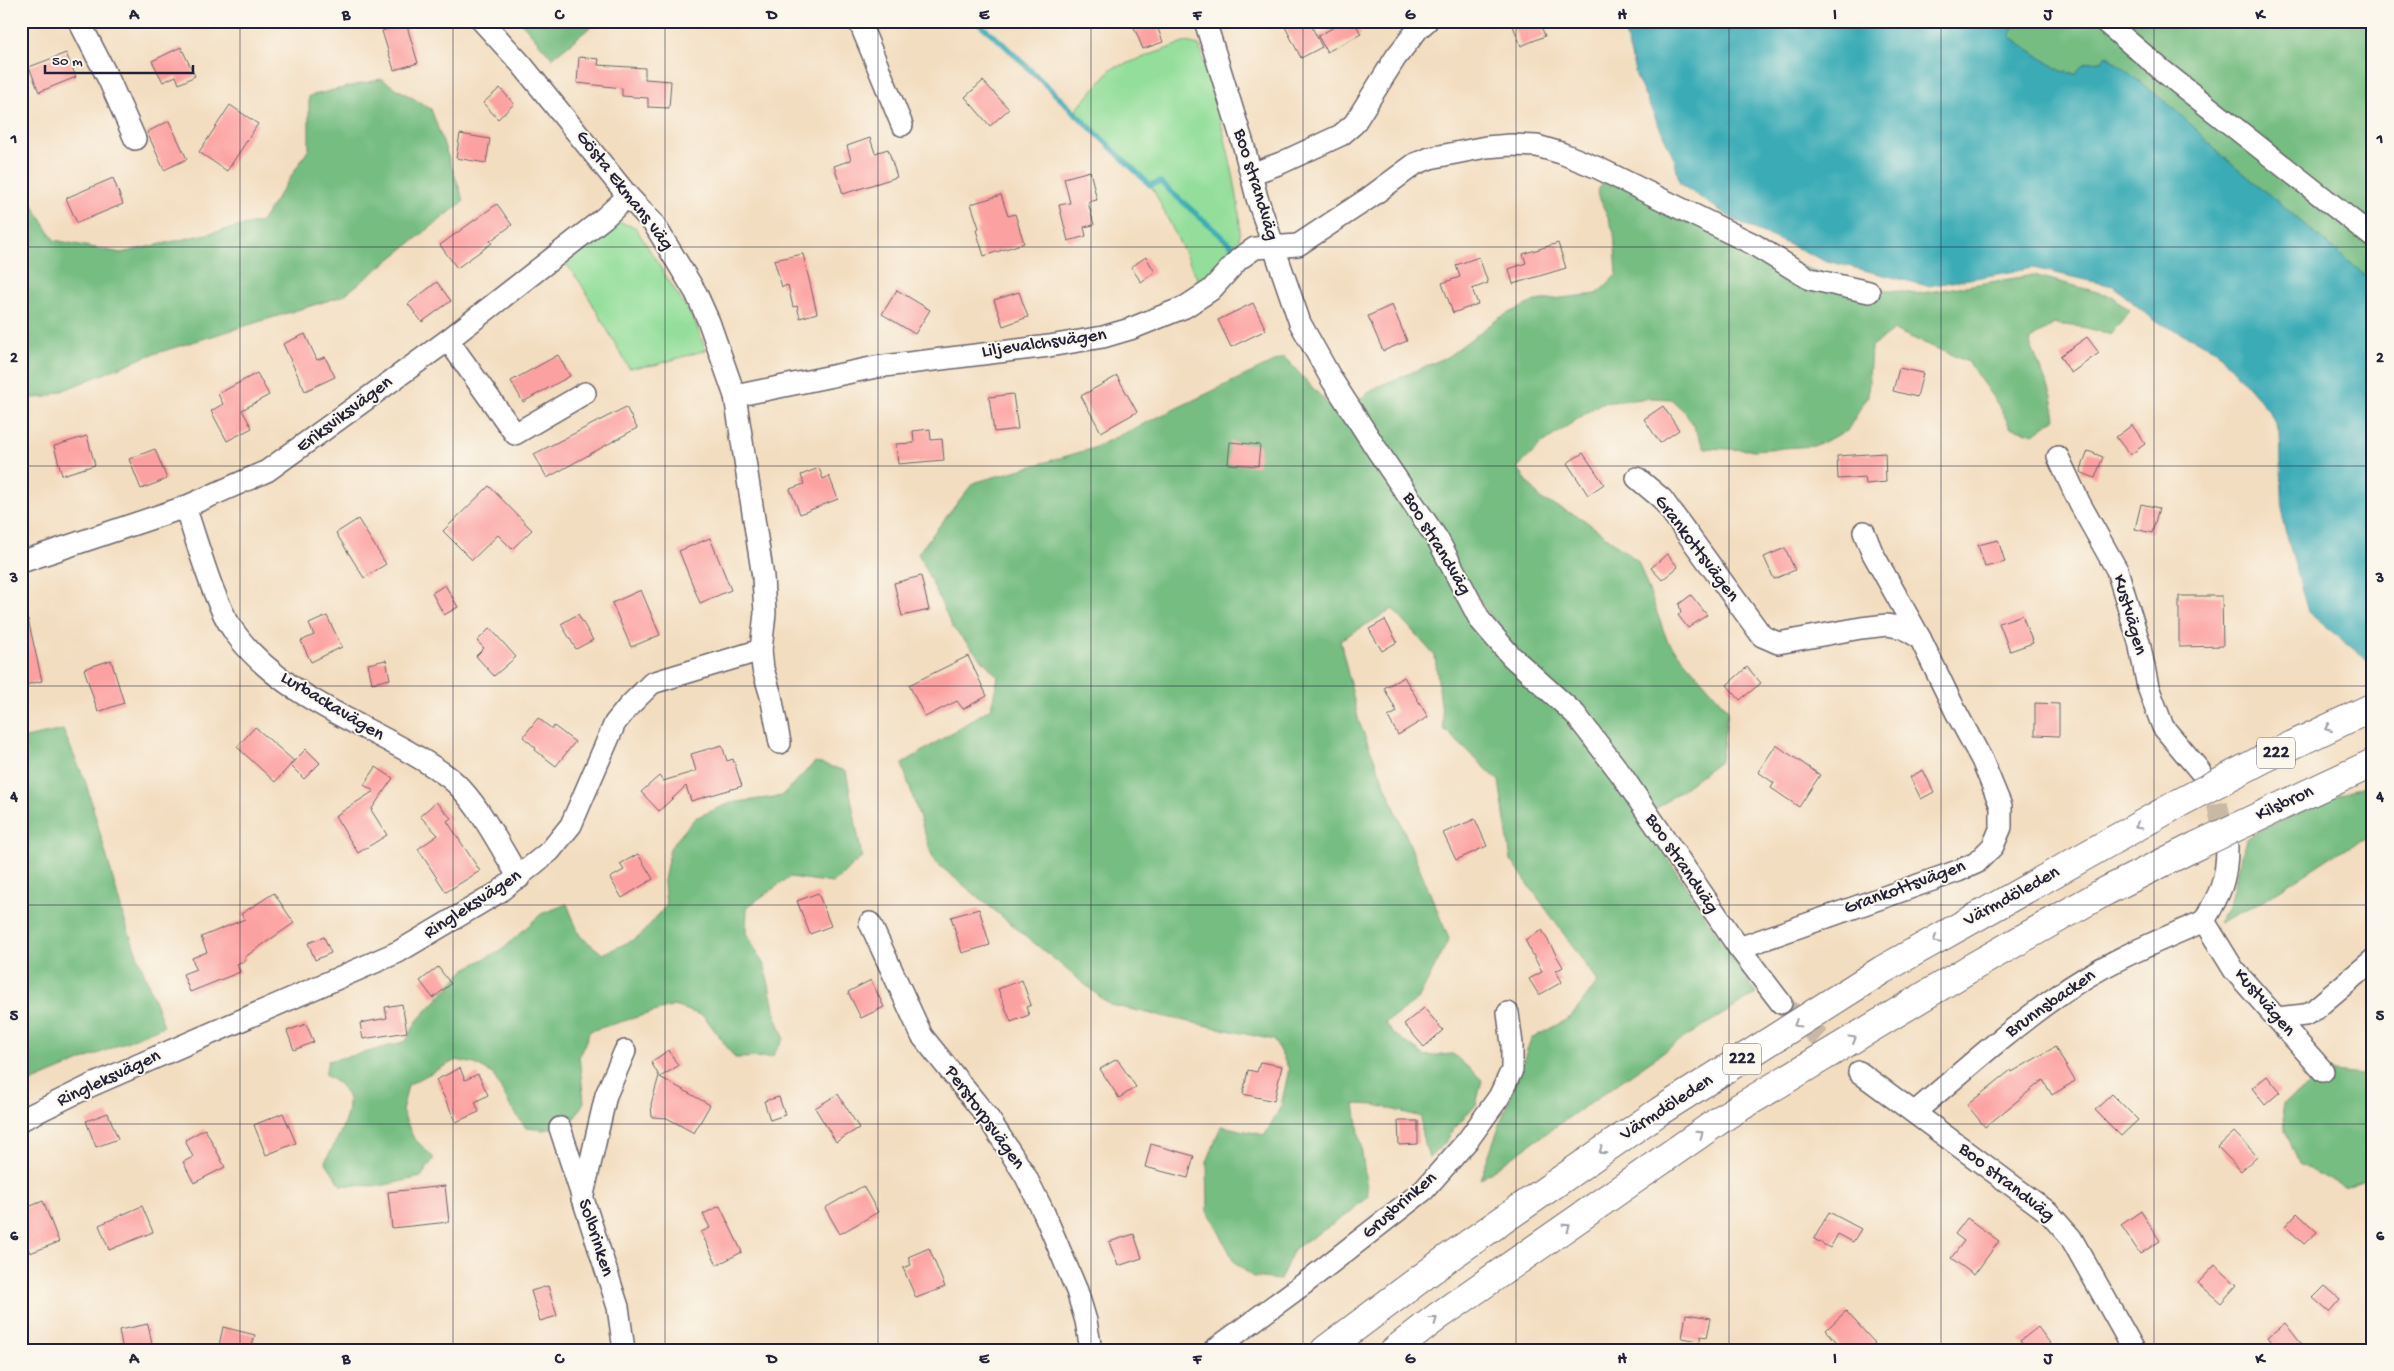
<svg xmlns="http://www.w3.org/2000/svg" width="2394" height="1371" font-family="'Gochi Hand',sans-serif">
<style>
.green{fill:#93de9a;stroke:#5a806a}
.forest{fill:#76bd82;stroke:#4c705e}
.water{fill:#3bacb6;stroke:#2e6778}
.lines{fill:none;stroke-linecap:round;stroke-linejoin:round}
.stream{stroke:#3bacb6;stroke-width:5.5}
.building{fill:#fca1a1}
.minor-tunnel{stroke:#c9b8a5;stroke-width:21;stroke-dasharray:21 11;stroke-linecap:butt}
.minor-casing{stroke:#6b636a;stroke-width:24}
.highway-casing{stroke:#6b636a;stroke-width:30}
.minor{stroke:#fff;stroke-width:21}
.highway{stroke:#fff;stroke-width:28}
.highway-bridge-casing{stroke:#6b636a;stroke-width:30;stroke-linecap:butt}
.highway-bridge{stroke:#fff;stroke-width:28}
.oneway{stroke:#9c9ca7}
.grid{fill:none;stroke:#22223b;stroke-width:1;stroke-opacity:0.55}
.labels{text-anchor:middle;dominant-baseline:central;stroke-width:4;stroke-linejoin:round;paint-order:stroke}
.shield{fill:#fbf7ec;stroke:#636270;stroke-width:1}
.shield-label{font-size:18px;font-weight:bold;fill:#22223b}
.street-label{font-size:19px;fill:#22223b;stroke:#fbf7ec}
.neatline{fill:none;stroke:#22223b;stroke-width:2}
.grid-label{font-size:16px;text-anchor:middle;font-weight:bold;fill:#22223b}
</style>
<rect width="100%" height="100%" fill="#fbf7ec"/>
<filter id="ink" filterUnits="userSpaceOnUse"><feTurbulence type="fractalNoise" baseFrequency=".02" numOctaves="2"/><feDisplacementMap in="SourceGraphic" scale="10" xChannelSelector="R" yChannelSelector="G"/><feConvolveMatrix kernelMatrix="1 2 1 2 8 2 1 2 1" color-interpolation-filters="sRGB"/></filter>
<filter id="wash" filterUnits="userSpaceOnUse"><feTurbulence type="fractalNoise" baseFrequency=".0096" numOctaves="4" result="noise"/><feDisplacementMap in="SourceGraphic" scale="20" xChannelSelector="R" yChannelSelector="G"/><feGaussianBlur stdDeviation="1.12" result="paint"/><feColorMatrix in="noise" values="0 0 0 0 0 0 0 0 0 0 0 0 0 0 0 0 0 1.4 0 .05"/><feComposite in="paint" operator="in"/></filter>
<g filter="url(#wash)">
<rect width="100%" height="100%" fill="#f3ddc0"/>
<g class="green">
<path d="M1186,42L1199,45C1209,81 1253,221 1236,250C1229,261 1210,275 1200,284L1153,189L1076,110L1111,69Z"/>
<polygon points="617,222 635,227 695,322 706,350 655,365 629,368 580,282 563,260"/>
</g>
<g class="forest">
<polygon points="520,21 598,21 552,58"/>
<path d="M2013,21H2373V282L2217,151L2178,112L2106,55L2102,61C2089,62 2082,62 2076,74L2060,71L2011,37Z"/>
<polygon points="381,79 431,109 464,201 343,296 147,356 47,397 21,399 21,163 31,202 54,240 121,253 261,222 309,149 309,96"/>
<polygon points="1613,166 1803,267 1863,286 1916,294 2034,275 2112,296 2130,310 2111,334 2082,327 2054,324 2029,341 2052,396 2056,418 2034,434 2010,427 2001,409 1968,362 1894,330 1871,347 1868,396 1847,431 1814,446 1752,450 1705,448 1686,413 1671,399 1653,398 1601,403 1544,442 1517,468 1541,499 1583,519 1638,561 1667,640 1728,710 1721,760 1655,810 1519,654 1489,614 1354,403 1377,387 1447,357 1499,318 1535,301 1597,294 1617,274 1614,232 1597,192"/>
<polygon points="1284,357 1358,436 1435,542 1475,625 1572,721 1616,779 1756,994 1679,1041 1480,1179 1531,1039 1571,1017 1598,982 1511,860 1499,781 1444,729 1435,656 1393,609 1340,640 1359,722 1449,939 1418,1000 1385,1023 1394,1034 1425,1056 1453,1054 1482,1080 1476,1105 1454,1129 1445,1143 1429,1158 1422,1135 1421,1117 1376,1105 1355,1104 1368,1196 1347,1215 1294,1249 1280,1280 1253,1277 1235,1263 1208,1211 1207,1162 1221,1126 1265,1135 1281,1106 1289,1069 1274,1040 1110,1005 934,861 902,764 991,708 998,677 953,628 918,553 973,483 1091,449"/>
<polygon points="63,730 86,783 125,922 164,1026 21,1086 21,739"/>
<path d="M815,762L846,771L862,857L833,883L790,877L747,907L746,933L765,967L775,1013L784,1038L772,1057L735,1058L704,1016L674,1006L590,1031L579,1057L584,1102L574,1119L545,1130L526,1128L510,1106L493,1074L475,1064L456,1060L408,1085L402,1111L413,1137L434,1158L421,1177L380,1186L341,1185L325,1161C335,1143 360,1105 341,1086C337,1082 330,1078 325,1075L328,1061L364,1053L406,1041L417,1021L465,969L503,949L541,914L567,904L580,936L603,954L639,937L666,906L664,881L670,848L695,818L730,803L782,796Z"/>
<path d="M2373,783V836L2338,852L2263,901L2218,923L2229,905L2246,839C2286,816 2329,797 2373,783Z"/>
<polygon points="2323,1071 2373,1076 2373,1176 2344,1187 2299,1164 2285,1130 2283,1103 2306,1088"/>
</g>
<path class="water" d="M1622,21H2013L2011,37L2060,71L2076,74C2082,62 2089,62 2102,61L2106,55L2178,112L2217,151L2373,282V665L2308,612L2283,522L2280,434L2270,412L2216,350L2154,320L2113,286L2033,268L1928,286L1823,260L1736,221L1680,184L1674,158L1637,79Z"/>
<g class="lines">
<polyline class="stream" points="976,21 1000,41 1150,185 1160,182 1236,249"/>
</g>
<g id="blocks">
<g class="building">
<polygon points="1143,21 1155,21 1163,42 1143,49 1133,25"/>
<polygon points="1282,21 1309,21 1322,47 1301,58"/>
<polygon points="1345,21 1354,21 1361,34 1327,52 1318,36"/>
<polygon points="1511,21 1539,21 1545,36 1521,46"/>
<polygon points="406,23 418,63 394,70 382,31"/>
<polygon points="181,47 195,76 179,84 176,76 163,82 152,61"/>
<polygon points="66,53 76,77 39,92 29,67"/>
<polygon points="579,57 599,59 598,65 645,68 645,79 671,81 669,108 648,107 648,98 622,96 622,88 577,83"/>
<polygon points="983,81 1009,109 990,126 965,97"/>
<polygon points="500,88 514,104 498,119 483,103"/>
<polygon points="230,105 258,124 227,171 199,152"/>
<polygon points="169,121 187,159 164,170 147,132"/>
<polygon points="460,134 490,139 486,163 456,158"/>
<polygon points="870,138 875,153 888,149 897,177 843,194 834,166 851,160 847,146"/>
<polygon points="1090,171 1097,200 1088,202 1094,225 1084,227 1086,236 1068,241 1059,205 1070,203 1064,178"/>
<polygon points="113,178 123,204 77,223 66,198"/>
<polygon points="1001,195 1008,216 1015,214 1024,243 984,256 976,230 979,228 971,204"/>
<polygon points="497,204 512,225 490,241 492,243 457,268 440,245"/>
<polygon points="1558,243 1566,268 1513,284 1509,269 1526,263 1523,254"/>
<polygon points="803,254 817,313 800,318 797,306 793,307 788,285 782,287 774,260"/>
<polygon points="1146,257 1155,272 1141,282 1131,267"/>
<polygon points="1479,257 1488,283 1472,289 1478,304 1453,313 1442,283 1460,277 1456,265"/>
<polygon points="437,282 451,301 422,322 408,304"/>
<polygon points="897,290 930,310 915,334 882,314"/>
<polygon points="1019,292 1028,317 1003,326 994,300"/>
<polygon points="1253,303 1266,330 1231,347 1218,320"/>
<polygon points="1392,305 1407,341 1383,351 1368,316"/>
<polygon points="305,334 317,360 325,357 335,377 305,391 283,344"/>
<polygon points="2087,337 2099,353 2071,373 2060,356"/>
<polygon points="558,355 570,376 523,402 511,381"/>
<polygon points="1899,368 1923,373 1917,397 1893,391"/>
<polygon points="257,373 269,395 242,410 252,428 227,441 211,411 223,404 218,394"/>
<polygon points="1117,376 1137,412 1101,432 1081,396"/>
<polygon points="1013,394 1018,429 994,432 989,397"/>
<polygon points="1663,406 1679,430 1660,443 1644,419"/>
<polygon points="626,407 637,428 547,478 534,454"/>
<polygon points="2132,425 2145,444 2130,455 2116,437"/>
<polygon points="930,429 931,440 942,439 944,460 898,464 896,444 914,443 913,431"/>
<polygon points="87,436 95,465 62,475 54,446"/>
<polygon points="1230,442 1260,445 1258,466 1228,464"/>
<polygon points="155,449 167,479 141,489 129,459"/>
<polygon points="2088,451 2103,457 2095,478 2080,472"/>
<polygon points="1583,453 1604,484 1588,495 1567,463"/>
<polygon points="1885,453 1886,482 1866,484 1865,477 1838,479 1837,456"/>
<polygon points="819,468 823,479 829,476 838,499 800,514 790,489 804,484 801,475"/>
<polygon points="489,486 532,530 512,549 498,535 472,560 443,531"/>
<polygon points="2141,504 2159,508 2152,533 2135,529"/>
<polygon points="358,519 386,564 364,578 336,533"/>
<polygon points="710,538 731,590 700,603 679,551"/>
<polygon points="1998,540 2005,562 1985,567 1978,545"/>
<polygon points="1785,548 1795,570 1774,579 1764,557"/>
<polygon points="1667,554 1678,567 1662,580 1651,568"/>
<polygon points="921,576 929,610 902,616 894,583"/>
<polygon points="445,585 458,607 444,615 432,593"/>
<polygon points="641,590 660,635 631,647 612,603"/>
<polygon points="1691,595 1707,615 1688,628 1678,615 1681,613 1679,604"/>
<polygon points="2179,596 2222,596 2223,646 2179,647"/>
<polygon points="578,614 593,640 576,649 561,624"/>
<polygon points="2022,615 2033,643 2010,651 1999,623"/>
<polygon points="327,616 342,647 311,662 301,641 314,635 309,624"/>
<polygon points="21,619 28,619 42,681 21,686"/>
<polygon points="1385,620 1397,642 1382,651 1369,629"/>
<polygon points="490,628 516,657 494,676 476,656 484,648 477,641"/>
<polygon points="968,656 987,696 963,709 957,701 925,717 909,685"/>
<polygon points="111,660 124,703 98,712 84,669"/>
<polygon points="386,660 390,679 372,683 368,664"/>
<polygon points="1747,667 1761,683 1740,700 1727,685"/>
<polygon points="1404,677 1428,717 1398,735 1388,717 1397,712 1384,688"/>
<polygon points="2035,703 2059,704 2059,736 2035,735"/>
<polygon points="538,718 552,729 554,726 575,742 556,766 535,750 536,748 523,737"/>
<polygon points="255,727 294,761 275,782 237,747"/>
<polygon points="722,745 727,761 733,759 742,786 691,801 686,786 659,811 641,792 659,776 663,781 696,771 691,754"/>
<polygon points="1776,745 1820,775 1799,807 1771,788 1774,783 1758,772"/>
<polygon points="306,749 320,763 304,779 290,765"/>
<polygon points="376,767 393,778 371,810 387,835 358,853 335,816 374,791 364,785"/>
<polygon points="1923,770 1934,792 1921,799 1910,777"/>
<polygon points="436,802 451,818 447,821 480,871 446,892 418,849 438,835 420,816"/>
<polygon points="1475,819 1487,846 1456,860 1443,833"/>
<polygon points="638,854 653,879 622,898 610,878 624,870 620,864"/>
<polygon points="274,893 294,923 245,957 246,960 237,964 240,972 190,992 183,974 196,969 192,958 207,952 201,937 245,919 241,914"/>
<polygon points="818,893 831,926 810,934 797,901"/>
<polygon points="979,909 990,945 962,953 951,917"/>
<polygon points="1542,930 1563,967 1556,971 1562,982 1539,995 1529,979 1542,972 1525,940"/>
<polygon points="324,937 331,953 315,960 308,943"/>
<polygon points="438,967 451,984 433,998 420,981"/>
<polygon points="871,980 884,1007 861,1018 848,992"/>
<polygon points="1022,980 1031,1005 1026,1007 1029,1015 1011,1022 998,989"/>
<polygon points="402,1004 407,1032 363,1039 360,1023 387,1018 385,1007"/>
<polygon points="1424,1008 1443,1030 1424,1047 1404,1024"/>
<polygon points="306,1024 314,1042 294,1050 287,1031"/>
<polygon points="2055,1047 2075,1081 2052,1095 2043,1080 1985,1127 1967,1105 2011,1070 2012,1072"/>
<polygon points="669,1050 678,1066 660,1077 710,1105 694,1133 667,1118 652,1117 651,1104 659,1076 651,1062"/>
<polygon points="1117,1059 1136,1087 1119,1098 1100,1069"/>
<polygon points="1260,1062 1282,1066 1274,1101 1243,1094 1248,1070 1257,1072"/>
<polygon points="460,1068 465,1080 478,1074 488,1095 475,1102 479,1112 456,1122 436,1080"/>
<polygon points="2267,1076 2280,1092 2265,1105 2252,1088"/>
<polygon points="838,1094 859,1128 836,1142 815,1108"/>
<polygon points="2112,1094 2138,1120 2121,1136 2095,1110"/>
<polygon points="779,1097 785,1115 770,1120 764,1101"/>
<polygon points="108,1113 118,1139 96,1147 86,1121"/>
<polygon points="283,1113 296,1143 266,1155 254,1125"/>
<polygon points="1398,1121 1418,1121 1418,1144 1399,1145"/>
<polygon points="205,1129 225,1167 194,1183 183,1162 193,1157 185,1140"/>
<polygon points="2234,1132 2257,1156 2241,1171 2218,1147"/>
<polygon points="1151,1144 1194,1156 1188,1178 1145,1167"/>
<polygon points="445,1186 449,1222 392,1228 388,1192"/>
<polygon points="863,1186 878,1212 840,1234 825,1208"/>
<polygon points="43,1201 59,1242 30,1253 25,1241 21,1243 21,1210"/>
<polygon points="142,1206 153,1232 109,1250 99,1225"/>
<polygon points="720,1206 742,1252 717,1265 701,1232 710,1228 703,1214"/>
<polygon points="2141,1211 2160,1241 2140,1254 2121,1225"/>
<polygon points="1829,1212 1861,1229 1853,1242 1838,1234 1830,1248 1814,1239"/>
<polygon points="2297,1213 2317,1232 2304,1244 2285,1226"/>
<polygon points="1967,1218 1999,1241 1974,1275 1951,1258 1964,1241 1955,1234"/>
<polygon points="1134,1234 1142,1258 1118,1266 1109,1242"/>
<polygon points="929,1248 945,1287 916,1298 903,1268 911,1265 908,1257"/>
<polygon points="2215,1265 2237,1285 2221,1303 2198,1283"/>
<polygon points="548,1286 557,1316 540,1321 531,1291"/>
<polygon points="2325,1286 2340,1299 2329,1312 2313,1298"/>
<polygon points="1846,1311 1875,1343 1867,1350 1844,1350 1826,1330"/>
<polygon points="1686,1314 1711,1318 1707,1337 1701,1336 1700,1341 1682,1338"/>
<polygon points="2285,1323 2306,1350 2278,1350 2268,1337"/>
<polygon points="148,1324 153,1350 123,1350 119,1330"/>
<polygon points="223,1327 255,1335 251,1350 218,1350"/>
<polygon points="2038,1327 2055,1350 2027,1350 2020,1341"/>
</g>
</g>
</g>
<g filter="url(#ink)">
<use href="#blocks" fill-opacity="0" stroke="#6b636a" stroke-width="1"/>
<g class="lines">
<g class="minor-tunnel">
<polyline points="2202,775 2217,803 2227,847"/>
<polyline points="1781,1003 1859,1072"/>
</g>
<g class="minor-casing">
<g id="minor">
<polyline points="79,21 109,80 135,139"/>
<polyline points="482,21 522,65 628,196 654,224 696,293 709,322 735,396 763,577 765,613 761,650 763,669 771,696 780,743"/>
<polyline points="859,21 902,125"/>
<polyline points="1205,21 1244,147 1257,198 1300,323 1332,380 1379,453 1438,540 1480,620 1511,656 1575,714 1621,774 1739,948 1781,1003"/>
<polyline points="2104,21 2163,71 2373,237"/>
<polyline points="1251,174 1281,163 1341,135 1354,124 1396,57 1418,29 1427,21"/>
<polyline points="448,340 515,434 585,393"/>
<polyline points="735,396 876,367 1049,346 1103,337 1130,329 1185,307 1211,290 1239,259 1255,248 1298,245 1369,198 1415,164 1430,158 1486,147 1511,145 1537,146 1561,153 1598,168 1753,244 1810,279 1869,292"/>
<polyline points="2058,457 2080,504 2117,570 2139,642 2148,687 2163,727 2200,771"/>
<polyline points="1637,478 1662,499 1762,636 1778,643 1861,628 1887,625 1903,628 1920,638 1956,712 1982,760 2001,806 2001,827 1993,846 1976,863 1958,871 1739,948"/>
<path d="M185,507C198,543 213,603 235,633C286,703 379,727 447,776C475,796 501,848 519,878"/>
<polyline points="1864,532 1872,552 1920,638"/>
<polyline points="21,562 185,507 267,471 448,340 604,218 628,196"/>
<path d="M2227,847C2227,880 2220,894 2204,921L2234,970L2323,1071"/>
<polyline points="870,923 922,1036 989,1119 1025,1175 1044,1213 1077,1291 1086,1321 1091,1350"/>
<polyline points="2277,1018 2305,1015 2314,1010 2373,960"/>
<polyline points="1859,1072 2048,1212 2071,1238 2134,1350"/>
<path d="M1915,1112C1961,1073 2006,1032 2056,997C2101,964 2153,943 2204,921"/>
<polyline points="21,1120 90,1086 398,952 499,892 550,851 571,825 615,723 628,707 652,683 761,650"/>
<polyline points="560,1128 618,1307 624,1350"/>
<polyline points="582,1199 606,1095 625,1051"/>
<polyline points="1214,1350 1305,1283 1424,1190 1468,1140 1499,1097 1512,1070 1512,1044 1508,1013"/>
</g>
</g>
<g class="highway-casing">
<g id="highway">
<polyline points="1325,1350 1448,1258 1660,1111 1882,970 2181,802"/>
<polyline points="1395,1350 1437,1317 1727,1115 1969,969 2106,891 2198,845"/>
</g>
</g>
<use href="#minor" class="minor"/>
<use href="#highway" class="highway"/>
<g class="highway-bridge-casing">
<g id="highway-bridge">
<polyline points="2181,802 2263,759 2373,707"/>
<polyline points="2198,845 2373,763"/>
</g>
</g>
<use href="#highway-bridge" class="highway-bridge"/>
</g>
<defs><path id="oneway-chevron" d="M-2-3.5L2.5 0L-2 3.5" fill="none" stroke-width="1.6" stroke-linecap="round" stroke-linejoin="round" transform="scale(1.25)"/></defs>
<g class="oneway">
<use href="#oneway-chevron" transform="translate(2328 728) rotate(155)"/>
<use href="#oneway-chevron" transform="translate(2138 826) rotate(151)"/>
<use href="#oneway-chevron" transform="translate(1936 940) rotate(151)"/>
<use href="#oneway-chevron" transform="translate(1797 1024) rotate(148)"/>
<use href="#oneway-chevron" transform="translate(1853 1039) rotate(-31)"/>
<use href="#oneway-chevron" transform="translate(1700 1134) rotate(-35)"/>
<use href="#oneway-chevron" transform="translate(1602 1151) rotate(145)"/>
<use href="#oneway-chevron" transform="translate(1567 1227) rotate(-35)"/>
<use href="#oneway-chevron" transform="translate(1434 1320) rotate(-37)"/>
</g>
</g>
<path class="grid" d="M240,21V1350M453,21V1350M665,21V1350M878,21V1350M1091,21V1350M1303,21V1350M1516,21V1350M1729,21V1350M1941,21V1350M2154,21V1350M21,247H2373M21,466H2373M21,686H2373M21,905H2373M21,1124H2373"/>
<g class="labels">
<g class="shield">
<rect x="2257" y="737.5" width="38" height="31" rx="4"/>
<rect x="1723" y="1043.5" width="38" height="31" rx="4"/>
</g>
<g class="shield-label">
<text x="2276" y="753">222</text>
<text x="1742" y="1059">222</text>
</g>
<g class="street-label">
<text transform="translate(1255 185) rotate(73)">Boo strandväg</text>
<text transform="translate(624 191) rotate(52)">Gösta Ekmans väg</text>
<text transform="translate(1044 344) rotate(-8)">Liljevalchsvägen</text>
<text transform="translate(345 415) rotate(-37)">Eriksviksvägen</text>
<text transform="translate(1436 544) rotate(59)">Boo strandväg</text>
<text transform="translate(1696 549) rotate(53)">Grankottsvägen</text>
<text transform="translate(2129 615) rotate(74)">Kustvägen</text>
<text transform="translate(332 707) rotate(31)">Lurbackavägen</text>
<text transform="translate(2285 804) rotate(-25)">Kilsbron</text>
<text transform="translate(1681 864) rotate(56)">Boo strandväg</text>
<text transform="translate(1905 888) rotate(-20)">Grankottsvägen</text>
<text transform="translate(2012 897) rotate(-29)">Värmdöleden</text>
<text transform="translate(473 905) rotate(-33)">Ringleksvägen</text>
<text transform="translate(2264 1003) rotate(49)">Kustvägen</text>
<text transform="translate(2051 1004) rotate(-35)">Brunnsbacken</text>
<text transform="translate(109 1079) rotate(-25)">Ringleksvägen</text>
<text transform="translate(1667 1108) rotate(-33)">Värmdöleden</text>
<text transform="translate(984 1118) rotate(54)">Perstorpsvägen</text>
<text transform="translate(2006 1183) rotate(38)">Boo strandväg</text>
<text transform="translate(1400 1206) rotate(-41)">Grusbrinken</text>
<text transform="translate(595 1238) rotate(72)">Solbrinken</text>
</g>
</g>
<rect width="2394" height="1371" fill="none" stroke="#fbf7ec" stroke-width="55"/>
<path d="M45 65v8h148v-8" fill="none" stroke="#22223b" stroke-width="2.5"/>
<text x="52" y="65" font-size="15" fill="#22223b" stroke="#fbf7ec" stroke-width="4" paint-order="stroke">50 m</text>
<rect x="28" y="28" width="2338" height="1316" class="neatline"/>
<g class="grid-label">
<text x="134" y="19">A</text>
<text x="346" y="19">B</text>
<text x="559" y="19">C</text>
<text x="772" y="19">D</text>
<text x="984" y="19">E</text>
<text x="1197" y="19">F</text>
<text x="1410" y="19">G</text>
<text x="1622" y="19">H</text>
<text x="1835" y="19">I</text>
<text x="2048" y="19">J</text>
<text x="2260" y="19">K</text>
<text x="14" y="143">1</text>
<text x="2380" y="143">1</text>
<text x="14" y="362">2</text>
<text x="2380" y="362">2</text>
<text x="14" y="582">3</text>
<text x="2380" y="582">3</text>
<text x="14" y="801">4</text>
<text x="2380" y="801">4</text>
<text x="14" y="1020">5</text>
<text x="2380" y="1020">5</text>
<text x="14" y="1240">6</text>
<text x="2380" y="1240">6</text>
<text x="134" y="1363">A</text>
<text x="346" y="1363">B</text>
<text x="559" y="1363">C</text>
<text x="772" y="1363">D</text>
<text x="984" y="1363">E</text>
<text x="1197" y="1363">F</text>
<text x="1410" y="1363">G</text>
<text x="1622" y="1363">H</text>
<text x="1835" y="1363">I</text>
<text x="2048" y="1363">J</text>
<text x="2260" y="1363">K</text>
</g>
</svg>
